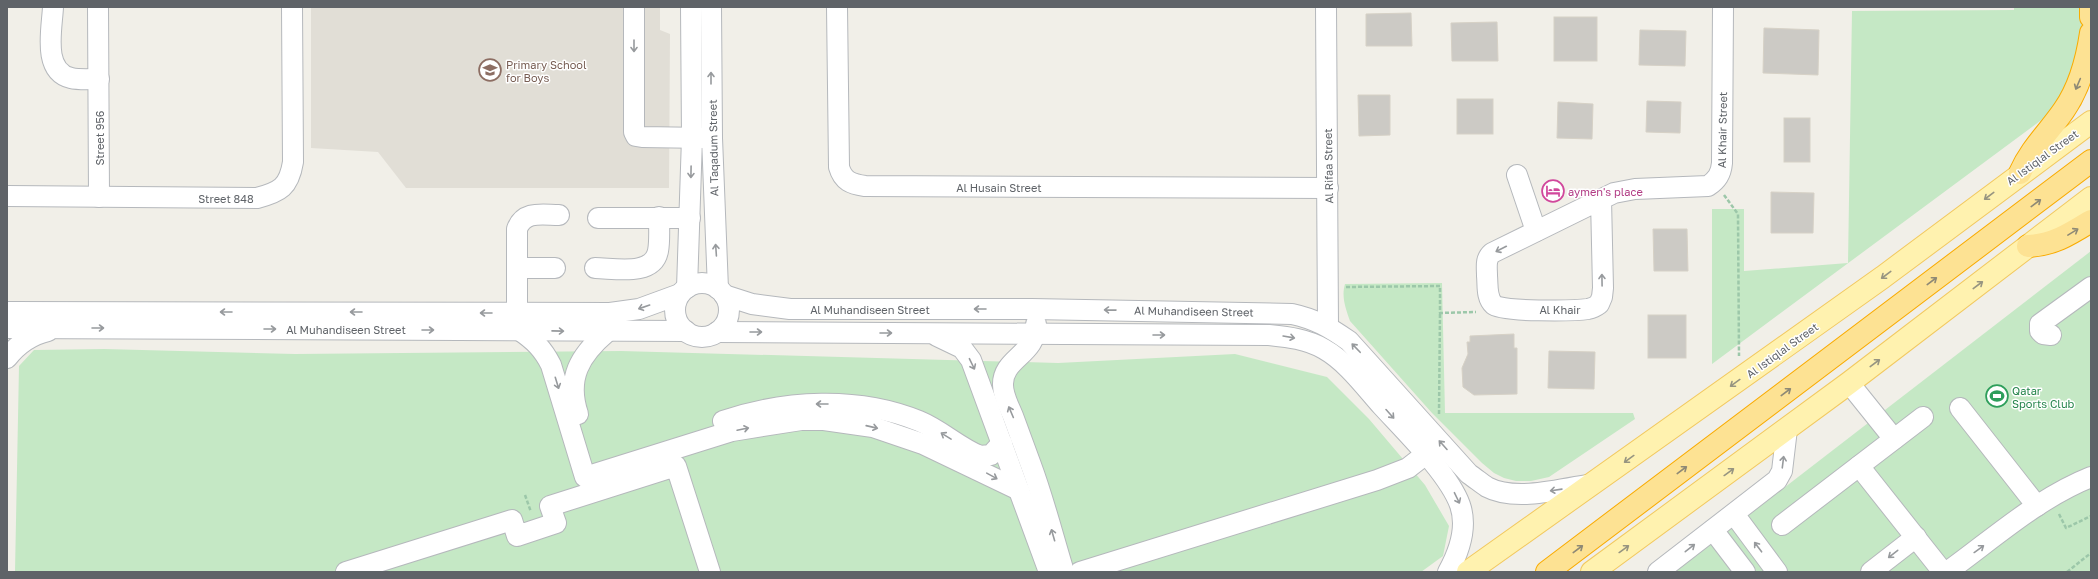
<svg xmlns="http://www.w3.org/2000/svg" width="2098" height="579" font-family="'Golos Text',sans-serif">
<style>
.education{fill:#e1ded6}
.green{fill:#c5e8c5}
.building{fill:#cccac5;stroke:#d6d1c6}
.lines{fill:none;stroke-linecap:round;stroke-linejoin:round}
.minor-casing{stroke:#b5b8bc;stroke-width:22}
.major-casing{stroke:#f2c960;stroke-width:24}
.highway-casing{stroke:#f9ab00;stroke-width:24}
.path{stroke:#9cc7a9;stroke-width:2.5;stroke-dasharray:4 2;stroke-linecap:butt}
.minor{stroke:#fff;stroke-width:20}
.major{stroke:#fff2af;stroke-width:22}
.highway{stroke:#fde293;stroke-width:22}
.oneway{stroke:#979a9d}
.oneway2{stroke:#8e8975}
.oneway3{stroke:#979581}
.labels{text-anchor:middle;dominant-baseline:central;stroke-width:3;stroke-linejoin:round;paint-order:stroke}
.education-label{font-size:11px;fill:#785e54;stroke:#fff;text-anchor:start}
.street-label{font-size:11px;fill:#5f6368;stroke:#fff}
.hotel-label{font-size:11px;fill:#b23c85;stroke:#fff;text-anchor:start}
.leisure-label{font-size:11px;fill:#27864d;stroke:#fff;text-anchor:start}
</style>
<rect width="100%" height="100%" fill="#f1efe8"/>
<polygon class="education" points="311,7 660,7 660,30 670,34 669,188 406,188 378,152 311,148"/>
<g class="green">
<polygon points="2014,7 2083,7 2079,64 2065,93 2044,118 1712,364 1712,209 1744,209 1744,271 1848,263 1852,11 2014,10"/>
<polygon points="2091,251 2091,572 1675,572"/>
<path d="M1442,283L1445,413H1633L1635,419L1549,477L1531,481H1516L1504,478L1494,473L1482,463L1432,413L1350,321C1346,309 1341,297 1345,284Z"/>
<polygon points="104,349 295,354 621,351 1058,363 1235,354 1327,377 1369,419 1425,485 1449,526 1443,556 1421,572 15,572 19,366 34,350"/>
</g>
<g class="building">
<polygon points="1411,13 1412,46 1366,46 1366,14"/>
<rect x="1554" y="17" width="43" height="44"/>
<polygon points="1497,22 1498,61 1452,61 1451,23"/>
<polygon points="1764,28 1819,30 1818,75 1763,73"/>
<polygon points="1640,30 1686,31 1685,66 1639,65"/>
<polygon points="1358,95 1390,95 1390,135 1359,136"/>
<rect x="1457" y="99" width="36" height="35"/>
<polygon points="1647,101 1681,102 1680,133 1646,132"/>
<polygon points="1558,102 1593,104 1592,139 1557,138"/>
<rect x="1784" y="118" width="26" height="44"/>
<polygon points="1771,192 1814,193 1813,233 1771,233"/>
<polygon points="1653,229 1687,229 1688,271 1654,271"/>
<rect x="1648" y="315" width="38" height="43"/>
<polygon points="1514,334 1514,348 1517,348 1517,394 1474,395 1463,387 1462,368 1468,354 1467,342 1470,342 1470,336"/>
<polygon points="1549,351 1595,352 1594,389 1548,388"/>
</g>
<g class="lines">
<g class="minor-casing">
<g id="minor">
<path d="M53,7C52,29 42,71 71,78C79,80 90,79 99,79"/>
<polyline points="98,7 99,197"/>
<polyline points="634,7 634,132 636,136 642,137 705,138"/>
<polyline points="711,7 712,138 718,289"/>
<path d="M837,7L839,167C843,181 851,184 865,186L1328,188"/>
<polyline points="1326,7 1328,326"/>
<polyline points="1517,175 1536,231"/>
<path d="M7,196L257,198C280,192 289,187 293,162L292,7"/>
<path d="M1601,199L1603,288L1602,297L1599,304C1595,307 1593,308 1588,309C1575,311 1501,312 1494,305C1486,298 1488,285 1487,276C1487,267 1485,259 1492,253L1614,193L1635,189L1708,186C1717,180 1721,174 1722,163L1723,7"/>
<polyline points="598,218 690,218"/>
<polyline points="517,268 555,268"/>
<path d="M595,268C614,268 653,277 658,251C660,241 659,228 659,217"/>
<circle cx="702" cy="310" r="27"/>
<polyline points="687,288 692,138 691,7"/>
<path d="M724,295L752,304L790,309H1032L1292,314C1315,319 1329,327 1349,341L1469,474C1475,478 1481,483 1487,487C1515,502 1562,489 1592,484"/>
<polyline points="7,312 610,313 639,309 680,294"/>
<path d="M517,313V229C524,210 543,215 559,215"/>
<path d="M1036,324C1037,355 1002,358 1003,385C1003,396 1009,406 1013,416C1019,432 1025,449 1031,465C1044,500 1053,536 1064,572"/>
<polyline points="7,328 686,331"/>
<path d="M519,330C534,340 543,349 551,365L585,477L732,431L801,420H824L873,427L923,444L1019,490"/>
<path d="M717,332L1269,335C1288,337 1307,339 1324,349C1347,362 1365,387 1382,406C1405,431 1449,474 1460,505C1468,528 1459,552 1448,572"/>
<polyline points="2051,335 2043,334 2040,331 2040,324 2091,287"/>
<polyline points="937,336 962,348 971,360 1049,572"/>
<path d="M7,358C17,345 31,335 48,331"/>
<polyline points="1849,383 1894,439"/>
<polyline points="1960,408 2037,506"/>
<path d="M578,414C566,378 580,355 607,332"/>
<path d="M723,421C785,400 858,396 919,421C941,430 958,447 980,456L991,455L1002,443"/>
<polyline points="1859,466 1943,572"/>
<polyline points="1734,514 1777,572"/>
<polyline points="1782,525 1923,417"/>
<polyline points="1713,530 1745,572"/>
<polyline points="346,572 512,520 517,536 556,523 550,506 676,466 710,572"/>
<polyline points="1080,572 1377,480 1408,468 1426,454"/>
<polyline points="1658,572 1777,480 1782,471 1787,429"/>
<polyline points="1871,572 1916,537"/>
<path d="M1947,572C1993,539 2038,498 2091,477"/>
</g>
</g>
<g class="major-casing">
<g id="major">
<polyline points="1468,572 1883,277 2091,122"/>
<polyline points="1592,572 1849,383 2091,198"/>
</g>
</g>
<g class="highway-casing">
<g id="highway">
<polyline points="2091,7 2091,17"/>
<path d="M2020,173C2031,148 2049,132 2064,110C2080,87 2087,60 2091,33"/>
<path d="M2028,246C2053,245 2070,234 2091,221"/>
<polyline points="1547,572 2091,161"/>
</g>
</g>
<g class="path">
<polyline points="1724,195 1738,214 1739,356"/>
<polyline points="1346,287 1440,286 1440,313 1476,312"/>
<polyline points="1439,414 1440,313"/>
<polyline points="525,495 531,512"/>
<polyline points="2059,514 2066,528 2091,516"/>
<polyline points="2067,572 2091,553"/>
</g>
<use href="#minor" class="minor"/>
<use href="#major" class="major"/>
<use href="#highway" class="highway"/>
</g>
<defs><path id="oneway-shaft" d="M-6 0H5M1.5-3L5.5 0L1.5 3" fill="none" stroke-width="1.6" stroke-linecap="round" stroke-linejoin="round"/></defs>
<g class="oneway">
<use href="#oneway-shaft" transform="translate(634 46) rotate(90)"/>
<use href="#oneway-shaft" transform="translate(711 78) rotate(-90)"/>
<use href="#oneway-shaft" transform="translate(691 172) rotate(91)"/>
<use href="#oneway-shaft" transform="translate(1501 249) rotate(153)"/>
<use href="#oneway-shaft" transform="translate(716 250) rotate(-94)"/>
<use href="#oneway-shaft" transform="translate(1602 280) rotate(-91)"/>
<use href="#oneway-shaft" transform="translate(644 307) rotate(161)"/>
<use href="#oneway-shaft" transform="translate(980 309) rotate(-180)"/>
<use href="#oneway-shaft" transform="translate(1110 310) rotate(-179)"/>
<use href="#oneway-shaft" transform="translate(226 312) rotate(-180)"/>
<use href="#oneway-shaft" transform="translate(356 312) rotate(-180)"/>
<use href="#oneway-shaft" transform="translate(486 313) rotate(-180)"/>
<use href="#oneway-shaft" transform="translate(98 328)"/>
<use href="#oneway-shaft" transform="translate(270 329)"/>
<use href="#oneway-shaft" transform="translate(428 330)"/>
<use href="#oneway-shaft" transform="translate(558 331) rotate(1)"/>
<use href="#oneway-shaft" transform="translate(756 332)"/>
<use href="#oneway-shaft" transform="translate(886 333)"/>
<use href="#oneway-shaft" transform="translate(1159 335)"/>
<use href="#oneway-shaft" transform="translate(1289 337) rotate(10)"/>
<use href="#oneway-shaft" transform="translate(1356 348) rotate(-134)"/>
<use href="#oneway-shaft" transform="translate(972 364) rotate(64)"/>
<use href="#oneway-shaft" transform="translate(557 383) rotate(73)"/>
<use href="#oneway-shaft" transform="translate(822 404) rotate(180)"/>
<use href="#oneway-shaft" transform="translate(1011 412) rotate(-113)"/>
<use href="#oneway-shaft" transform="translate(1390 414) rotate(48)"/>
<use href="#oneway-shaft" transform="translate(872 427) rotate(13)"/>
<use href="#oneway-shaft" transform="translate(743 429) rotate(-12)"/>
<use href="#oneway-shaft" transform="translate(946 436) rotate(-148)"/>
<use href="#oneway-shaft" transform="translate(1443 445) rotate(-132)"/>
<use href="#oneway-shaft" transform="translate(1783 462) rotate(-83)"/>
<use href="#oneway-shaft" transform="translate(992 476) rotate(29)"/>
<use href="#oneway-shaft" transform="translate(1556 490) rotate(172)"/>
<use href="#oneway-shaft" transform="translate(1457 498) rotate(64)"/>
<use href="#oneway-shaft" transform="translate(1053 535) rotate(-106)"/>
<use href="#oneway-shaft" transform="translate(1758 547) rotate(-127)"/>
<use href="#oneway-shaft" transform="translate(1690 548) rotate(-38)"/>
<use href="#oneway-shaft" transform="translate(1979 549) rotate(-36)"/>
<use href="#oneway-shaft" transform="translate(1893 554) rotate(142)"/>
</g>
<g class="oneway2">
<use href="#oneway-shaft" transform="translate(2078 84) rotate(113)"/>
<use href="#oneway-shaft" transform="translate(2036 203) rotate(-37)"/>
<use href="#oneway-shaft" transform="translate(2073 232) rotate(-31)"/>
<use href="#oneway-shaft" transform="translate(1932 281) rotate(-37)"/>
<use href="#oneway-shaft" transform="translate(1786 392) rotate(-37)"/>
<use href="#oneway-shaft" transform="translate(1682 470) rotate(-37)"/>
<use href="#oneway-shaft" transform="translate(1578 549) rotate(-37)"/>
</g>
<g class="oneway3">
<use href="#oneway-shaft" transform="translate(1989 196) rotate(143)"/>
<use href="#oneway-shaft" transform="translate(1886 275) rotate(143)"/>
<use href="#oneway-shaft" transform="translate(1978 285) rotate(-37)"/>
<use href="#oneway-shaft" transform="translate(1875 363) rotate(-37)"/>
<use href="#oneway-shaft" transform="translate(1735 383) rotate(144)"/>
<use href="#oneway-shaft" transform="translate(1629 459) rotate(144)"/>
<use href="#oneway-shaft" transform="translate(1729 472) rotate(-36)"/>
<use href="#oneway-shaft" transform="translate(1624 549) rotate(-36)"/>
</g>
<defs>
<g id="school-ring" transform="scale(1.15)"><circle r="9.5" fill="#fff" stroke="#8d6e63" stroke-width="1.5"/><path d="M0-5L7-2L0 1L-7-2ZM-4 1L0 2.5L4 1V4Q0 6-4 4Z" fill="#8d6e63"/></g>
<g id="hotel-ring" transform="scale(1.15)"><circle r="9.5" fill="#fff" stroke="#d1479c" stroke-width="1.5"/><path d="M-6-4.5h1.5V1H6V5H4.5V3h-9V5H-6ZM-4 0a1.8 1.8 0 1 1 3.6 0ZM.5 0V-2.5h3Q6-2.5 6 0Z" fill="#d1479c"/></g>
<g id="stadium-ring" transform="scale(1.15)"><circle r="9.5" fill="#fff" stroke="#2e9e5b" stroke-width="1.5"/><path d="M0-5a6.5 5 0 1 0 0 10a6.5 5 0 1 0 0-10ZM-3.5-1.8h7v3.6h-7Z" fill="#2e9e5b"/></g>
</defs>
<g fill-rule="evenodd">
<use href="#school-ring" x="490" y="70"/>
<use href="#hotel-ring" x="1553" y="191"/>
<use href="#stadium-ring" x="1997" y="396"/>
</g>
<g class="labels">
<g class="education-label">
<text x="506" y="64">Primary School<tspan x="506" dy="13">for Boys</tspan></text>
</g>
<g class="street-label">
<text transform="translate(1722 130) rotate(-89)">Al Khair Street</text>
<text transform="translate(99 138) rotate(-90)">Street 956</text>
<text transform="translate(713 148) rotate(-91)">Al Taqadum Street</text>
<text transform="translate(2042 157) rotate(-36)">Al Istiqlal Street</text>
<text transform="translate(1328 166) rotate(-91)">Al Rifaa Street</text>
<text x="999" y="187">Al Husain Street</text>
<text x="226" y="198">Street 848</text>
<text x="870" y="309">Al Muhandiseen Street</text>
<text x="1560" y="309">Al Khair</text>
<text transform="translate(1194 311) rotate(1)">Al Muhandiseen Street</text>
<text x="346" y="329">Al Muhandiseen Street</text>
<text transform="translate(1782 350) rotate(-36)">Al Istiqlal Street</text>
</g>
<g class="hotel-label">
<text x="1568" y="191">aymen's place</text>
</g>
<g class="leisure-label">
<text x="2012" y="390">Qatar<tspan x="2012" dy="13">Sports Club</tspan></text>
</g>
</g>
<rect width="2098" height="579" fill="none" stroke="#5f6368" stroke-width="16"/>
</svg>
